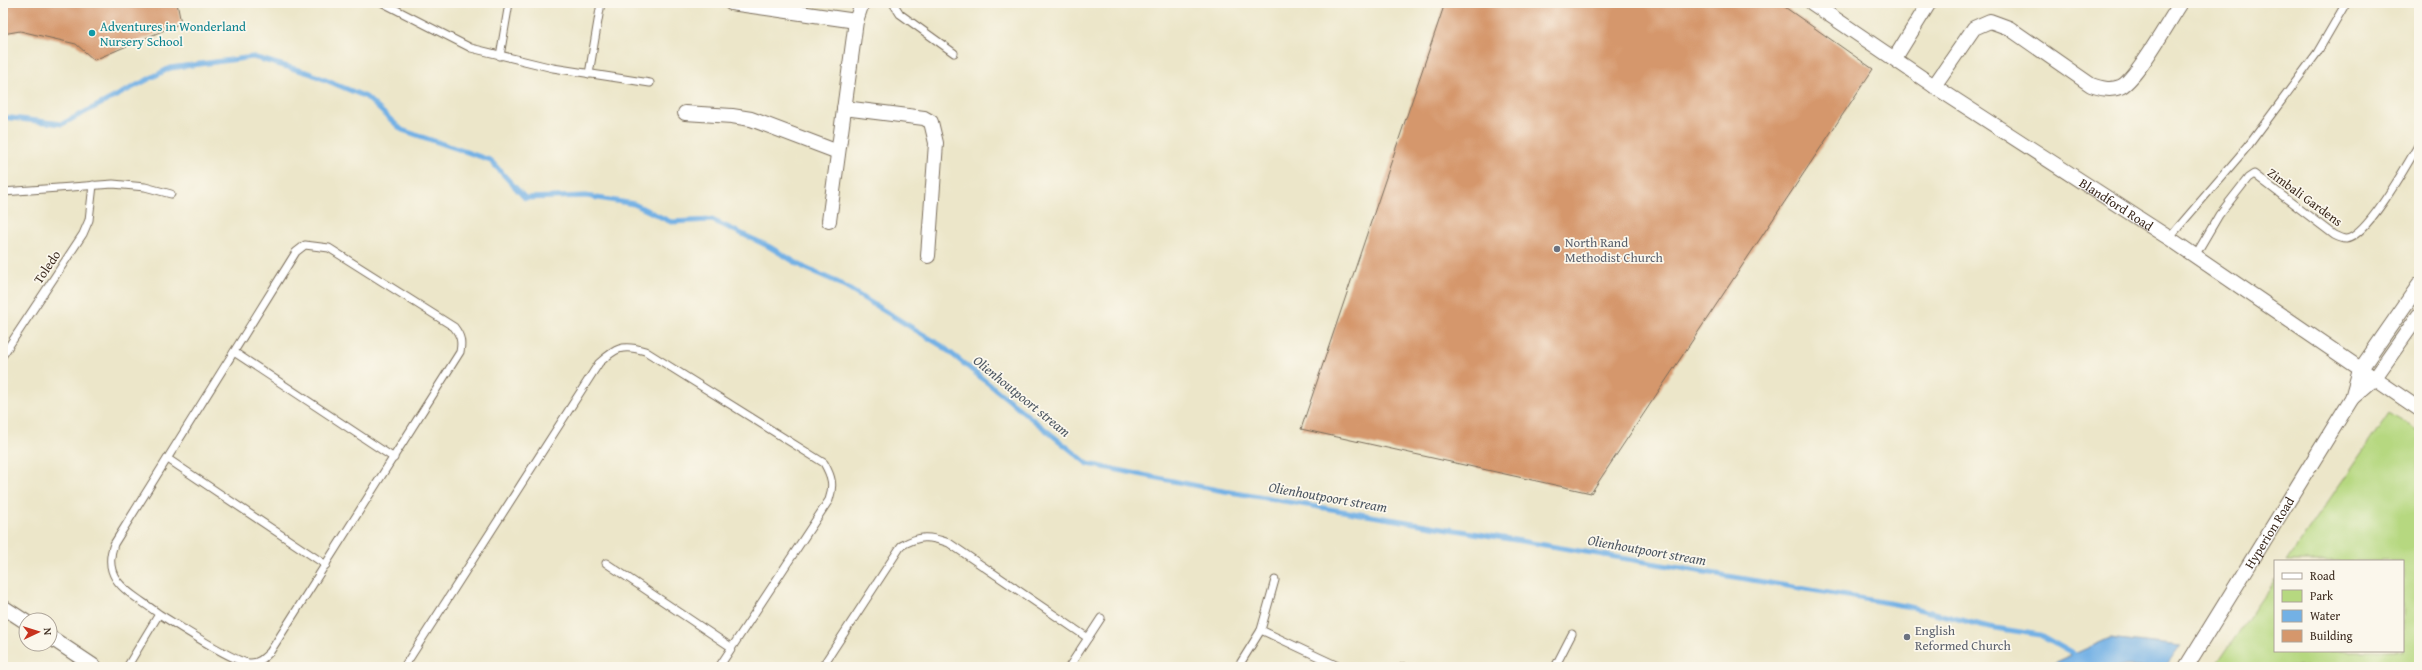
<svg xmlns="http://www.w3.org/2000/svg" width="2422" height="670" font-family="'Gentium Book Plus',serif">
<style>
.green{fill:#b6d880;stroke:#78814f}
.water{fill:#73b1e5;stroke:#576e82}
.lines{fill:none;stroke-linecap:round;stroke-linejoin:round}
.stream{stroke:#73b1e5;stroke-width:5}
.building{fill:#d5976c}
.lane-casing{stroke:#796c5a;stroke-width:9}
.street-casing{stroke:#796c5a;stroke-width:16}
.lane{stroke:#fff;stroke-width:7}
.street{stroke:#fff;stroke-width:14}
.culture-dot{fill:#0f9aa8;stroke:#fbf7ec;stroke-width:1.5}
.worship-dot{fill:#6b7280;stroke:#fbf7ec;stroke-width:1.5}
.labels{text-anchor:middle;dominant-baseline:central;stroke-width:3.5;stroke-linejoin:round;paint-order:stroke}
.culture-label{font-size:13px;fill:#0d838f;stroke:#fbf7ec;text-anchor:start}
.street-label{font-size:13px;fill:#3b2a1e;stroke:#fbf7ec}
.worship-label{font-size:13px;fill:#5b616d;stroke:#fbf7ec;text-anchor:start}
.water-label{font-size:14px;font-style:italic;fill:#4f5964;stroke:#fbf7ec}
</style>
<rect width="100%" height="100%" fill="#fbf7ec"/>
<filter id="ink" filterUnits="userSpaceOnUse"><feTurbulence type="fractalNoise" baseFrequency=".025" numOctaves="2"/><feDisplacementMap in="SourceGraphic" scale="8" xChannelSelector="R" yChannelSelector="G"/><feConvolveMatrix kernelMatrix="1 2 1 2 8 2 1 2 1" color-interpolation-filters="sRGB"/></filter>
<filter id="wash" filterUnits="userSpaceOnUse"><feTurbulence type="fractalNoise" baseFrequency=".012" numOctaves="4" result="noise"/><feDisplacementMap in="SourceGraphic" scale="16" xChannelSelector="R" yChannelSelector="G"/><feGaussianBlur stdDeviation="0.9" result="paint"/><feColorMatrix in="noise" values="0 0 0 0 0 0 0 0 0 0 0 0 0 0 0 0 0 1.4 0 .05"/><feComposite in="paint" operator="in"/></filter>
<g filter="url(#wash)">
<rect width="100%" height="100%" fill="#ece6c9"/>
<polygon class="green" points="2389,413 2419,432 2419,667 2215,667 2275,579 2275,651 2403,651 2403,561 2287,561"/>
<polygon class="water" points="2110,638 2180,646 2165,667 2045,667"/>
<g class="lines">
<polyline class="stream" points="3,117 62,124 170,68 253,57 309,73 366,97 402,130 490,160 525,198 586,196 634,204 671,222 712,220 768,246 805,268 837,282 942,346 1088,464 1218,490 1906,606 1989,627 2040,635 2079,657"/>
</g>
<g id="blocks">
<g class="building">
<polygon points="3,3 177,3 181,23 94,60 76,44 20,31 3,34"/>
<polygon points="1445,3 1779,3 1873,69 1591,493 1301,429"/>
</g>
</g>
</g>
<g filter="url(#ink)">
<use href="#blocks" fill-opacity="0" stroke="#796c5a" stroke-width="1"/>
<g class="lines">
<g class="lane-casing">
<g id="lane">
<polyline points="383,3 471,48 553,68 650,83"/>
<polyline points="893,3 900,14 954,53"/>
<polyline points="500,56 509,3"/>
<polyline points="589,74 601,3"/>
<polyline points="3,192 113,184 145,187 171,194"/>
<polyline points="2169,238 2248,146 2317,53 2346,3"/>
<path d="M2195,256L2219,215L2248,178L2254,174L2334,235C2338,237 2342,239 2346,239C2367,237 2408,163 2419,144"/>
<polyline points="234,352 394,458"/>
<polyline points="3,355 83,234 89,220 93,185"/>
<polyline points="168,459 326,565"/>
<polyline points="606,563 731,647"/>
<polyline points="1261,630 1340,667"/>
<path d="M127,667L159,614C176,624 233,662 249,663C258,664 264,658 270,652L460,352C462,342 461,336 454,327L329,248L305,245L296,252L114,544C100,582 132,593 159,614"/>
<path d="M404,667L599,363C616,348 622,344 645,351L824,463C832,477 834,485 829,500L719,667"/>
<path d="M822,667L901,546C920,535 929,536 949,543L1088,638"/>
<polyline points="1069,667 1101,618"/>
<polyline points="1238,667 1261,630 1275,580"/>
<polyline points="1403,667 1404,667"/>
<polyline points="1555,667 1572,634"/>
</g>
</g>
<g class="street-casing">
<g id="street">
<polyline points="731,3 856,21 862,3"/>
<path id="s1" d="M1812,3L1934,86L2169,238L2419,409"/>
<polyline points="1895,58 1929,3"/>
<path d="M1934,86L1974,28L1990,21L2009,28L2091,85C2100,88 2110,91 2120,87C2135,82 2170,19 2181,3"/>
<polyline points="844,108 924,118 931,122 936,143 928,256"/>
<polyline points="685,113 732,116 751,119 838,152"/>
<polyline points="829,221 856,21"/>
<polyline points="2352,398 2374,379 2419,315"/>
<polyline points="3,607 26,622"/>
<polyline points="50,637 95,667"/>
<path id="s2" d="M2186,667L2352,398L2360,370L2419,285"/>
</g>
</g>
<use href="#lane" class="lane"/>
<use href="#street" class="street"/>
</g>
</g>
<circle class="culture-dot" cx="92" cy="33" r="4"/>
<g class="worship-dot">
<circle cx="1557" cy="249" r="4"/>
<circle cx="1907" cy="637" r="4"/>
</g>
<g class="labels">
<g class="culture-label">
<text x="100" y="26">Adventures in Wonderland<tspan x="100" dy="15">Nursery School</tspan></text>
</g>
<g class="street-label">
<text transform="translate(2305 197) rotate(36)">Zimbali Gardens</text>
<text stroke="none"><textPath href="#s1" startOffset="365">Blandford Road</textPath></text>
<text transform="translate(47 267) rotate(-56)">Toledo</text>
<text stroke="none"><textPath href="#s2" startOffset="158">Hyperion Road</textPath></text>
</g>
<g class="worship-label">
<text x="1565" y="242">North Rand<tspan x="1565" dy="15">Methodist Church</tspan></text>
<text x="1915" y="630">English<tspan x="1915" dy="15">Reformed Church</tspan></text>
</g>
<g class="water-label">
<text transform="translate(1022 396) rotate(39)">Olienhoutpoort stream</text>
<text transform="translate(1328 497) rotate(10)">Olienhoutpoort stream</text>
<text transform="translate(1647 550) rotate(10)">Olienhoutpoort stream</text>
</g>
</g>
<rect width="2422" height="670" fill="none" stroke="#fbf7ec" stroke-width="16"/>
<rect x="2274" y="560" width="130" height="92" fill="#fbf7ec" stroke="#aea59a"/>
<rect x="2282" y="573" width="20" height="6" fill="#ffffff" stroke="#aea59a"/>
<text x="2310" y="580" font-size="12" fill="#3b2a1e">Road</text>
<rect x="2282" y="590" width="20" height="12" fill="#b6d880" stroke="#aea59a"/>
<text x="2310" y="600" font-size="12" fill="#3b2a1e">Park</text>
<rect x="2282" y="610" width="20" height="12" fill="#73b1e5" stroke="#aea59a"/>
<text x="2310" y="620" font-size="12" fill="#3b2a1e">Water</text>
<rect x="2282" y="630" width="20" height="12" fill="#d5976c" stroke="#aea59a"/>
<text x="2310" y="640" font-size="12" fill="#3b2a1e">Building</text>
<g transform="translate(38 632) rotate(86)"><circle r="19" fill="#fbf7ec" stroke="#aea59a"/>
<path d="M0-3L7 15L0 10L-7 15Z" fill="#c8321e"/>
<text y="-6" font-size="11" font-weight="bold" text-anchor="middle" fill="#3b2a1e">N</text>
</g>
</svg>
